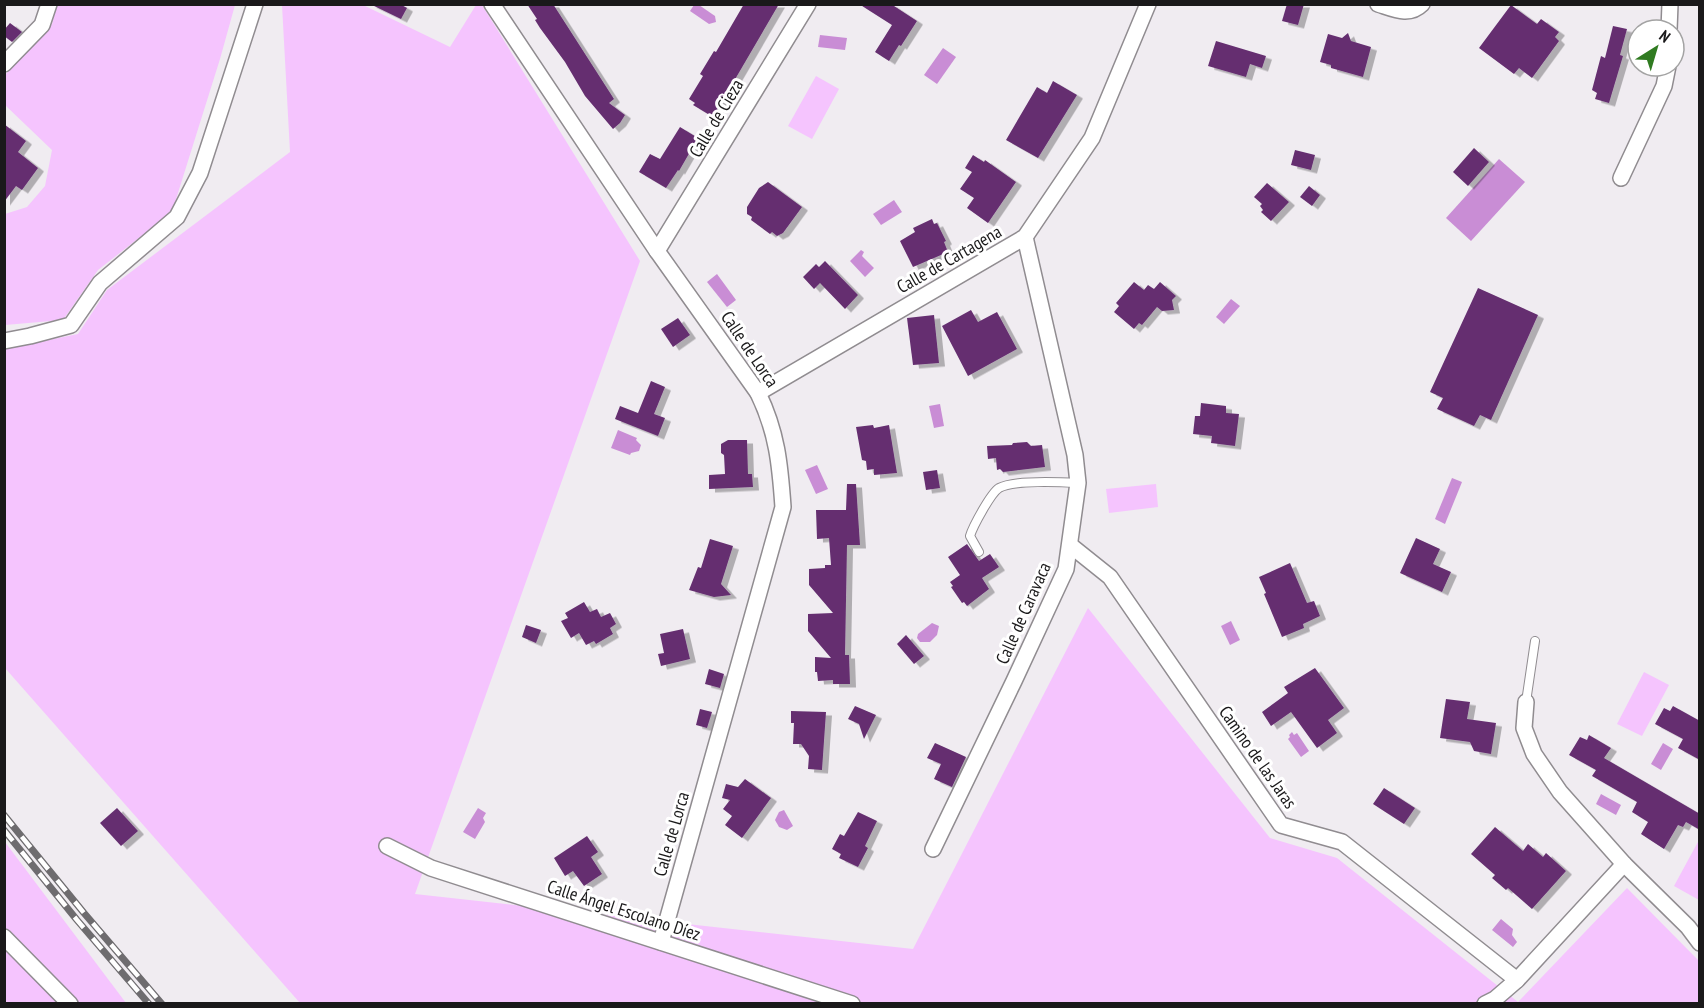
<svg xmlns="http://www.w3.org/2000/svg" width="1704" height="1008" font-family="'PT Sans Narrow',sans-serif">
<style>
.green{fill:#f5c4fe}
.water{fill:#c98dd5}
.building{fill:#652f70;filter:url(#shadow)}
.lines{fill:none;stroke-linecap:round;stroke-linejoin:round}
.service-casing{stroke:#908c90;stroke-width:10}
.minor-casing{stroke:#908c90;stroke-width:18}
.service{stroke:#fff;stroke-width:8}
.minor{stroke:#fff;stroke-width:15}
.rail-casing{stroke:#6e6c6f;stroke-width:7}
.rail{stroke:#fff;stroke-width:4.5;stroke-dasharray:14;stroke-linecap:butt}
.labels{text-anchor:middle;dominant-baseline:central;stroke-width:6;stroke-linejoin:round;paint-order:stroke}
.street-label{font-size:18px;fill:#1a191a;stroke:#fff}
</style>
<defs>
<filter id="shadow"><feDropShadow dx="6" dy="3.5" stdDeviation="0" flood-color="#0004"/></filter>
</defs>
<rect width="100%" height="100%" fill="#f0ecf1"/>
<g class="green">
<polygon points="57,5 235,5 220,59 172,212 98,270 63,320 5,325 5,214 27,207 45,186 52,150 5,105 4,76 52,24"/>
<polygon points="282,5 363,5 450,47 476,5 482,5 640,261 415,894 913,949 1088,608 1270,838 1337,858 1518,1002 1627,888 1699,961 1699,1003 300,1003 5,668 4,349 78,334 107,290 290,152"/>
<polygon points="816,76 839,89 812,139 788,126"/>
<polygon points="1156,484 1158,507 1109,513 1106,489"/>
<polygon points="1644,672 1669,685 1642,736 1617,724"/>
<polygon points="1699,840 1700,900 1699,900 1674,886"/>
<polygon points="5,842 126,1003 5,1003"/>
</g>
<g class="water">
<polygon points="694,5 699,5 715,16 716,22 709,24 690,11"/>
<polygon points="820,35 847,38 845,50 818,47"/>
<polygon points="943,48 956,57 937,84 924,75"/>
<polygon points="1499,159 1525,182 1471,241 1446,218"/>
<polygon points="894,200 902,212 881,225 873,214"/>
<polygon points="861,250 864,252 862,256 874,268 865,277 850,261"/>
<polygon points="717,274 736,300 727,307 707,282"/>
<polygon points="1231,299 1240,306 1224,324 1216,317"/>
<polygon points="940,404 944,426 934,428 929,406"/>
<polygon points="618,430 637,438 636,440 641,445 639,451 631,453 630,455 611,448"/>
<polygon points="817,465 828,489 816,494 805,470"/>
<polygon points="1452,478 1462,482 1445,524 1435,519"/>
<polygon points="1231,621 1240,640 1230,645 1221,626"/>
<polygon points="932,623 939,626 937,635 930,642 920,642 917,638 918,634"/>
<polygon points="1292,732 1294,735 1297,733 1309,751 1301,757 1288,739 1290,737 1289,735"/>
<polygon points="1663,743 1673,749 1661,770 1651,764"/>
<polygon points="1601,794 1621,805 1616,815 1596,804"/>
<polygon points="478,808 486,813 483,818 485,822 475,839 463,832"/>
<polygon points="784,810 793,826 787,830 779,827 775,820 779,812"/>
<polygon points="1501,919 1513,929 1512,935 1517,942 1513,947 1492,930"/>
</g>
<g class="building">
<polygon points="370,4 400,4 407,8 401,19"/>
<polygon points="527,4 553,4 614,99 609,103 625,115 620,123 613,129 585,96 565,62 540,28 535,20 537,19"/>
<polygon points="744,4 779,4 713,117 693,105 695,103 689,99 703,76 700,74 714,51 716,52"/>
<polygon points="859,4 891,4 917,21 901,46 899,45 889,61 875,52 892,25"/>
<polygon points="1287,4 1304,4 1298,25 1282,21"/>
<polygon points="1511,5 1537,24 1541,19 1559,32 1555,37 1559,41 1532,78 1519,68 1514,74 1479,48"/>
<polygon points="10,23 22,32 12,42 4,36 4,30"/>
<polygon points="1613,26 1627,29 1620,55 1623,56 1609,103 1595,99 1597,93 1592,90 1601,56 1605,58"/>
<polygon points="1348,33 1351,41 1371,47 1363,77 1331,68 1331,65 1320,62 1328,34 1342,38"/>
<polygon points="1216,41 1266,56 1262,68 1250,64 1246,77 1208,66"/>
<polygon points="1053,81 1077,95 1038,158 1006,140 1037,87 1047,93"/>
<polygon points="4,124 26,141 18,152 38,168 22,190 16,186 4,202"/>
<polygon points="680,127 698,138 679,171 678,170 666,188 639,172 650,154 660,159"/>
<polygon points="1474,148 1489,162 1468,186 1453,172"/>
<polygon points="1295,150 1315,155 1311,170 1291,165"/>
<polygon points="973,155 984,162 985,160 1016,182 988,223 967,208 974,198 960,189 972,172 965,168"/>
<polygon points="768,182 802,207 783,233 777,236 772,232 770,234 751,220 752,217 747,214 747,207 759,188"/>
<polygon points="1267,183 1289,202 1271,221 1261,212 1263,210 1260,206 1262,204 1254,197"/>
<polygon points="1309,186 1320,195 1312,206 1300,197"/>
<polygon points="932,219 934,224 937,223 946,241 944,242 948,252 913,267 900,241 915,232 913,228"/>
<polygon points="825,261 858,295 845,309 820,283 814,289 803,277 816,264 819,267"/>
<polygon points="1134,282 1144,290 1148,285 1154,289 1160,282 1176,296 1172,300 1174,310 1162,311 1157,307 1142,325 1139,323 1134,329 1114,312 1119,306 1116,303"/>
<polygon points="1478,288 1538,315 1491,420 1480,415 1474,426 1437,409 1443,398 1430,392"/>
<polygon points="971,310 978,322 997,312 1017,349 968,376 942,326"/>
<polygon points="934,315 939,363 913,365 907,318"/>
<polygon points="678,318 690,335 673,347 661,329"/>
<polygon points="651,381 665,387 654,414 665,418 658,436 615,419 620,406 638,413"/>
<polygon points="1201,403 1226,406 1226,413 1239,414 1235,446 1211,443 1212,436 1193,434 1195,416 1200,416"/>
<polygon points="873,425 874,428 889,425 897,473 874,475 874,469 867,470 866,461 862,460 856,427"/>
<polygon points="728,440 747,440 748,474 752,474 753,487 709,489 709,475 725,474 724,455 721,453 721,444"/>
<polygon points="1027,442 1031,446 1042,445 1045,467 1003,472 1000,469 997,470 996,458 988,459 987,446 1012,445 1013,443"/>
<polygon points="937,470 940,488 926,490 923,472"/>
<polygon points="847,484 856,484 860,545 847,545 845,655 849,655 850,684 833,684 833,680 818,681 817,672 815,672 815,657 831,658 808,631 808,614 833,613 809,585 809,569 825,568 825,565 831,565 829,538 817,539 816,510 846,510"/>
<polygon points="1416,538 1440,549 1433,564 1451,572 1442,592 1400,573"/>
<polygon points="710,539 733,546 721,584 731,595 714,597 689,590 698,567 701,568"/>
<polygon points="967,544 979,561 990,554 999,567 982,578 989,589 967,606 964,602 962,603 951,587 953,586 950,582 960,575 948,557"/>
<polygon points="1290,563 1307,603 1314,601 1320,616 1303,624 1304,628 1282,637 1264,594 1266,593 1259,577"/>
<polygon points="584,602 590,612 597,609 601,617 610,613 616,624 610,628 613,634 596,644 594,641 586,645 579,633 571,638 561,621 568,618 565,613"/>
<polygon points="526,625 541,630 536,643 522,637"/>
<polygon points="683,629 690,659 661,666 658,654 664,653 660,634"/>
<polygon points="906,635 924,656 914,664 897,644"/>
<polygon points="1315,668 1344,708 1328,720 1337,733 1317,748 1291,712 1271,726 1262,712 1288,693 1284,687"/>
<polygon points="709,669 724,674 720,688 705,684"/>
<polygon points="1446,699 1470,702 1467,719 1496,723 1491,754 1474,751 1470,742 1440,738"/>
<polygon points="855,706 876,715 864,739 859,724 848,719"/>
<polygon points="1673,706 1700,721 1700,760 1678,748 1683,739 1655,724 1664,708 1670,711"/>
<polygon points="700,709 712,712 707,728 696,725"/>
<polygon points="791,711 826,712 822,770 808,769 809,756 801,744 793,744 794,723 791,723"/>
<polygon points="1589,735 1611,748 1604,758 1700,814 1700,830 1686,822 1683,827 1678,825 1664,849 1641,834 1648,822 1632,812 1637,802 1592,776 1596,770 1569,755 1580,737 1587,740"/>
<polygon points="935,743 966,757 952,787 934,779 941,764 927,758"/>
<polygon points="745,779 771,798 742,838 725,825 732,816 723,809 730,800 722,798 726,784 738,787"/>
<polygon points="1384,788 1415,808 1404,824 1373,804"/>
<polygon points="117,808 138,831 121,846 100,823"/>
<polygon points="858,812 877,821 865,846 868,848 858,867 839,858 841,854 832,849 840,834 844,836"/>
<polygon points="1495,827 1523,851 1528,844 1543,857 1546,853 1566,871 1532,909 1508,888 1506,890 1492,878 1495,875 1471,854"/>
<polygon points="587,836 598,852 591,857 602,874 584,886 573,871 565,876 554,858"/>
</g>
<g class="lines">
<g class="service-casing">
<g id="service">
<path d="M979,552L970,536C973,526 991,493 999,488C1014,480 1061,482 1078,483"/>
<polyline points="1526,702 1535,641"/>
</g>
</g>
<g class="minor-casing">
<g id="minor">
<path d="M492,4L657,251L758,393C777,432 780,464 783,507L661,942"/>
<path d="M1378,4C1394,9 1409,17 1422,4"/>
<polyline points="1669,30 1670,4"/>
<polyline points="4,64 42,25 49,4"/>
<polyline points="1621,178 1664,86 1668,66"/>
<polyline points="657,251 808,4"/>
<polyline points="4,341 30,336 71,325 100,283 177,217 200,173 255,4"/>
<polyline points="758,393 1025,237 1092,138 1148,4"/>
<polyline points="1070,545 1110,577 1281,825 1342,842 1517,980"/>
<polyline points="1526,702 1524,728 1534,754 1560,792 1624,864 1688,927 1700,943"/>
<polyline points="387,846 431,868 852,1004"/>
<polyline points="933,849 1014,681 1066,569 1078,483 1075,455 1025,237"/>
<polyline points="4,937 70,1004"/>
<polyline points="1485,1004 1495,999 1517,980 1624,864"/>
</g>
</g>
<use href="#service" class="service"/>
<use href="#minor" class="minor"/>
<g class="rail-casing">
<g id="rail">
<polyline points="4,815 84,913 162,1004"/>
<polyline points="4,830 77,920 149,1004"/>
</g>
</g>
<use href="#rail" class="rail"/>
</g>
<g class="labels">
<g class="street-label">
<text transform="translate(716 118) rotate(-59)">Calle de Cieza</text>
<text transform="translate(949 259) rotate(-30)">Calle de Cartagena</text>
<text transform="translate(750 349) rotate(56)">Calle de Lorca</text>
<text transform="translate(1023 613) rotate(-66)">Calle de Caravaca</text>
<text transform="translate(1258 757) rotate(55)">Camino de las Jaras</text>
<text transform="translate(671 834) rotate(-74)">Calle de Lorca</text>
<text transform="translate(624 910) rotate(18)">Calle Ángel Escolano Díez</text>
</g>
</g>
<rect width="1704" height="1008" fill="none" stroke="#1a191a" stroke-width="12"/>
<g transform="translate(1656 48) rotate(37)"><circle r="28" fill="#ffffff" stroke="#a3a3a3" stroke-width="1.5"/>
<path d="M0-4.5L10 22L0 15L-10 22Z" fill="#307b21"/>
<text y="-9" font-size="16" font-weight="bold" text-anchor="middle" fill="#1a191a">N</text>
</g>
</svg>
